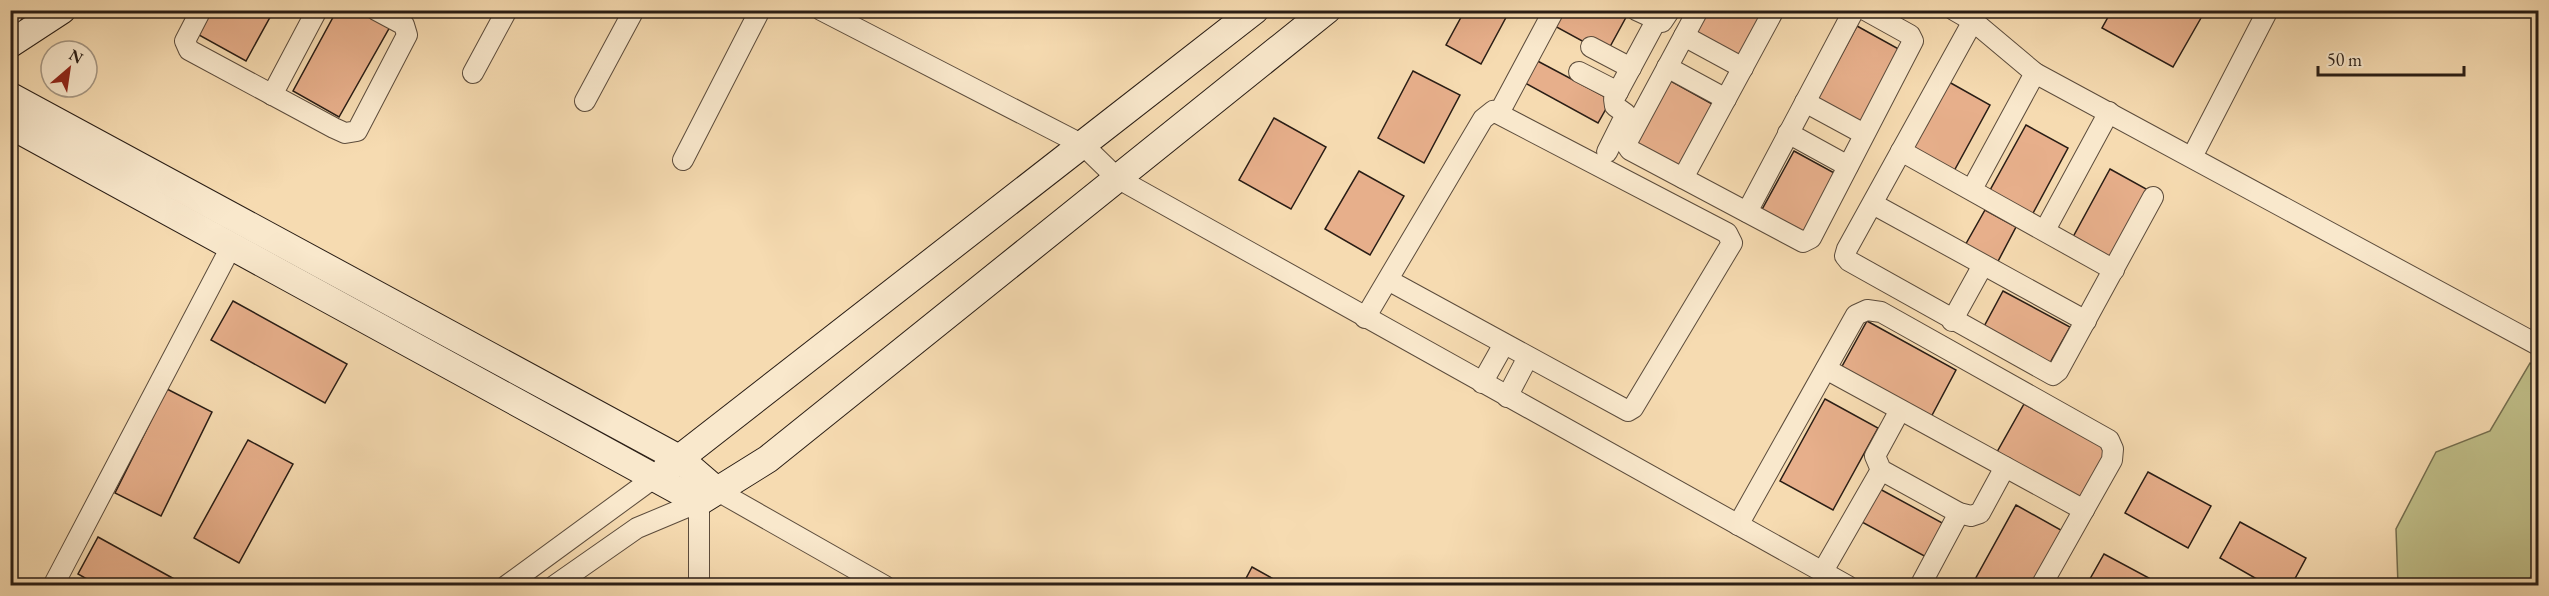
<svg xmlns="http://www.w3.org/2000/svg" width="2549" height="596" font-family="'EB Garamond',serif">
<style>
.green{fill:#c0bf89;stroke:#746e4f;stroke-width:1.5}
.building{fill:#e7af8b;stroke:#291d15;stroke-width:1.5}
.lines{fill:none;stroke-linecap:round;stroke-linejoin:round}
.street-casing{stroke:#5c4c3c;stroke-width:22}
.secondary-casing{stroke:#291d15;stroke-width:29}
.street{stroke:#f9e8cc;stroke-width:20}
.secondary{stroke:#f9e8cc;stroke-width:27}
</style>
<rect width="100%" height="100%" fill="#f6dbb1"/>
<filter id="stains"><feTurbulence type="fractalNoise" baseFrequency=".00333" numOctaves="4"/><feColorMatrix values="0 0 0 0 .2 0 0 0 0 .09 0 0 0 0 .02 0 0 0 .5 -.17"/></filter>
<radialGradient id="worn" r=".72"><stop offset=".6" stop-color="#630" stop-opacity="0"/><stop offset="1" stop-color="#630" stop-opacity=".3"/></radialGradient>
<polygon class="green" points="2530,363 2538,369 2538,561 2527,585 2398,585 2396,529 2436,452 2490,431"/>
<g class="building">
<polygon points="212,10 274,10 246,61 199,35"/>
<polygon points="337,10 365,10 391,25 339,117 293,91"/>
<polygon points="1465,10 1510,10 1481,64 1446,45"/>
<polygon points="1558,10 1630,10 1606,54 1551,24"/>
<polygon points="1704,10 1771,10 1743,63 1691,35"/>
<polygon points="2112,10 2204,10 2205,11 2173,67 2102,28"/>
<polygon points="1857,26 1904,52 1862,130 1815,104"/>
<polygon points="1530,57 1611,100 1598,123 1518,79"/>
<polygon points="1413,71 1460,95 1424,163 1378,138"/>
<polygon points="1669,80 1714,105 1678,171 1633,147"/>
<polygon points="1949,82 1990,105 1954,171 1913,148"/>
<polygon points="1274,118 1326,147 1291,209 1239,180"/>
<polygon points="2026,125 2068,148 2032,215 1989,192"/>
<polygon points="1794,151 1838,175 1803,239 1759,215"/>
<polygon points="2110,169 2148,190 2111,258 2073,237"/>
<polygon points="1359,171 1404,196 1370,255 1325,229"/>
<polygon points="1985,210 2016,227 1995,267 1963,249"/>
<polygon points="2003,291 2070,327 2046,370 1980,334"/>
<polygon points="233,301 347,364 325,403 211,340"/>
<polygon points="1867,321 1956,370 1930,419 1840,370"/>
<polygon points="167,389 212,412 161,516 115,493"/>
<polygon points="1825,399 1878,428 1833,510 1780,481"/>
<polygon points="2024,404 2111,451 2085,500 1997,452"/>
<polygon points="248,440 293,464 239,563 194,538"/>
<polygon points="2148,472 2211,506 2188,548 2125,513"/>
<polygon points="1878,488 1946,525 1928,558 1860,521"/>
<polygon points="2016,505 2068,534 2040,586 1978,586 1973,583"/>
<polygon points="2240,522 2306,558 2291,586 2269,586 2220,558"/>
<polygon points="98,537 187,586 99,586 78,574"/>
<polygon points="2104,554 2149,578 2145,586 2086,586"/>
<polygon points="1252,567 1286,586 1242,586"/>
</g>
<g class="lines">
<g class="street-casing">
<g id="street">
<polyline points="201,10 185,41 189,50 334,128 345,133 357,131 407,35 404,25 376,10"/>
<polyline points="821,10 1083,145 1117,178 1848,586"/>
<polyline points="1636,10 1662,22 1670,10"/>
<polyline points="1698,10 1626,144 1630,150 1803,242 1811,238 1913,41 1910,35 1865,10"/>
<polyline points="1954,10 1973,21 2035,73 2538,345"/>
<polyline points="1973,21 1847,249 1845,256 1849,261 2053,375 2058,371 2153,197"/>
<polyline points="1684,36 1743,68"/>
<polyline points="1591,47 1631,68"/>
<polyline points="1667,67 1726,99"/>
<polyline points="1579,72 1618,92"/>
<polyline points="473,73 507,10"/>
<polyline points="272,95 317,10"/>
<polyline points="585,101 634,10"/>
<polyline points="1805,102 1864,134"/>
<polyline points="1499,113 1554,10"/>
<polyline points="1788,133 1848,166"/>
<polyline points="1901,151 2114,270"/>
<polyline points="1607,152 1626,114 1615,106 1614,99 1656,21"/>
<polyline points="2192,157 2268,10"/>
<polyline points="683,160 760,10"/>
<polyline points="1683,178 1774,10"/>
<polyline points="1972,189 2035,73"/>
<polyline points="1873,204 2086,321"/>
<polyline points="1747,212 1854,10"/>
<polyline points="2045,230 2109,112"/>
<polyline points="1365,318 1378,296 1483,119 1493,111 1727,233 1732,243 1633,408 1628,411 1388,280"/>
<polyline points="1952,321 1983,265"/>
<polyline points="1826,369 2084,510"/>
<polyline points="1482,383 1504,344"/>
<polyline points="1507,397 1528,357"/>
<polyline points="1900,410 1875,456 1881,470 1959,513 1971,516 1980,513 2005,467"/>
<polyline points="716,490 885,586"/>
<polyline points="1738,525 1856,315 1867,310 1881,312 2109,440 2113,449 2112,460 2041,586"/>
<polyline points="1823,571 1881,470"/>
<polyline points="53,586 232,245"/>
<polyline points="506,586 655,477"/>
<polyline points="554,586 637,528 699,502 699,586"/>
<polyline points="1920,586 1959,513"/>
</g>
</g>
<g class="secondary-casing">
<g id="secondary">
<polyline points="10,11 11,10"/>
<polyline points="10,44 62,10"/>
<polyline points="10,96 680,459 716,490"/>
<polyline points="10,125 699,502 768,459 1327,10"/>
<polyline points="666,469 1255,10"/>
</g>
</g>
<use href="#street" class="street"/>
<use href="#secondary" class="secondary"/>
</g>
<rect width="2549" height="596" fill="none" stroke="#f6dbb1" stroke-width="36"/>
<rect x="12" y="12" width="2525" height="572" fill="none" stroke="#291d15" stroke-width="3"/>
<rect x="18" y="18" width="2513" height="560" fill="none" stroke="#291d15" stroke-width="1.5"/>
<g transform="translate(69 69) rotate(29)"><circle r="28" fill="#f9e8cc" stroke="#a69783" stroke-width="1.5"/>
<path d="M0-4.5L10 22L0 15L-10 22Z" fill="#8f2418"/>
<text y="-9" font-size="16" font-weight="bold" text-anchor="middle" fill="#291d15">N</text>
</g>
<path d="M2318 66v9h146v-9" fill="none" stroke="#291d15" stroke-width="3"/>
<text x="2327" y="66" font-size="18" fill="#291d15" stroke="#f9e8cc" stroke-width="4.5" paint-order="stroke">50 m</text>
<rect width="100%" height="100%" filter="url(#stains)"/>
<rect width="100%" height="100%" fill="url(#worn)"/>
</svg>
